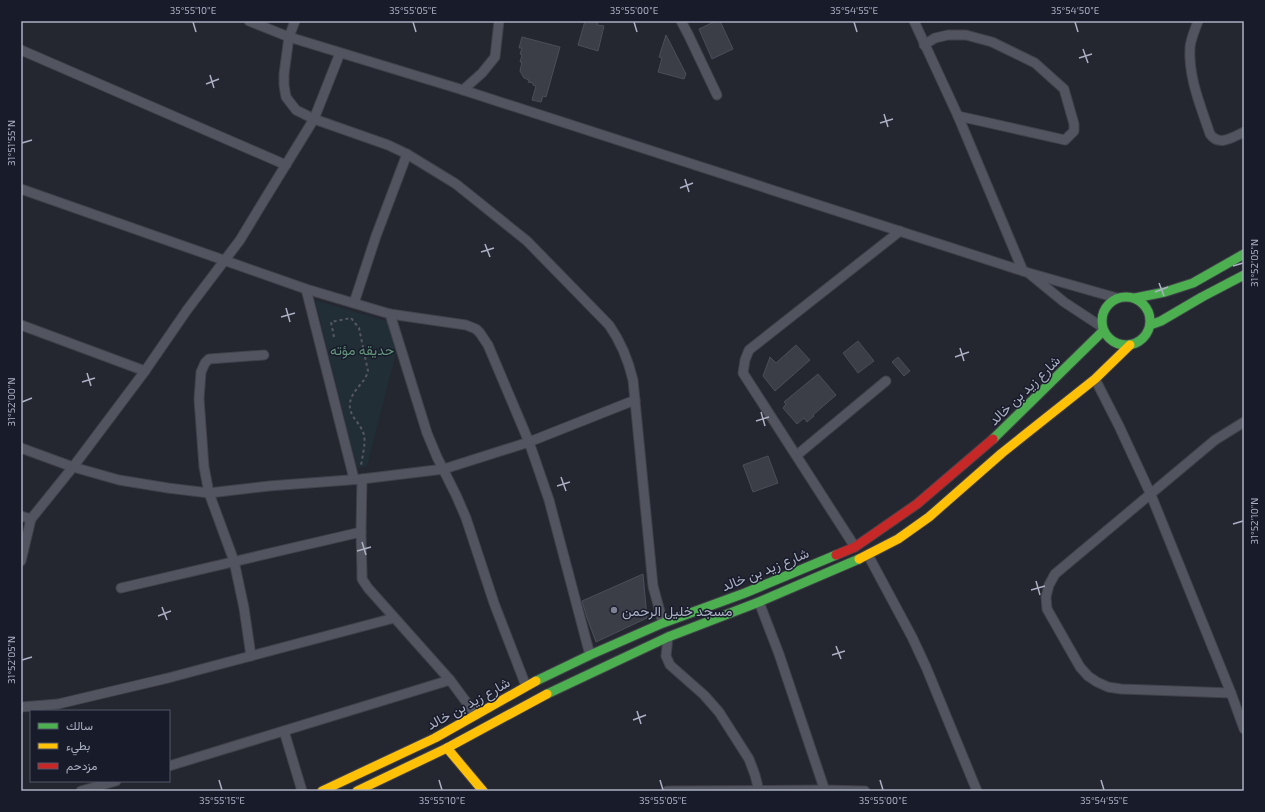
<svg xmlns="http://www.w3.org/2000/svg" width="1265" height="812" font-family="'Exo 2',Vazirmatn,sans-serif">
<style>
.green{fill:#212e36}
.building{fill:#3b3d47;stroke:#4b4d58}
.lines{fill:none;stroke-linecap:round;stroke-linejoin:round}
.street-casing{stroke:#404149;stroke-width:11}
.fast-casing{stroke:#404149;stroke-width:11}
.slow-casing{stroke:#404149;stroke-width:11}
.jam-casing{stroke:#404149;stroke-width:11}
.path{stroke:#555862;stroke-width:2;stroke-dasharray:3 3;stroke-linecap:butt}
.street{stroke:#52555f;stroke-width:9}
.fast{stroke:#4caf50;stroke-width:9}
.slow{stroke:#ffc107;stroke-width:9}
.jam{stroke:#c62828;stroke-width:9}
.ticks{fill:none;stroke:#abb0c3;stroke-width:1.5}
.poi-dot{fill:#7c8090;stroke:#181b2a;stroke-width:1.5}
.labels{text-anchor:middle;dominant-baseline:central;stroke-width:3;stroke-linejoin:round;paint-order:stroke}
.park-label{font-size:14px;fill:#639379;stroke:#181b2a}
.street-label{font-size:14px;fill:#abb0c3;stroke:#181b2a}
.poi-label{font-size:14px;fill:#abb0c3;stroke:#181b2a;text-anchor:start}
.neatline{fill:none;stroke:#abb0c3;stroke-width:1.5}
.ticks-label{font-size:10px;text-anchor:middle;fill:#abb0c3}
</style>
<rect width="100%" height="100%" fill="#242630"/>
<polygon class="green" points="315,300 386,321 391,326 397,349 367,466 357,468"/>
<g class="building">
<polygon points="585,21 598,21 597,25 604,26 598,51 578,45"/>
<polygon points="716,21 720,21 733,49 712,59 699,29"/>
<polygon points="666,35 686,74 684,79 658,72 662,58 659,57"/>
<polygon points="522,37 560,47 546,97 543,96 541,102 532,100 536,86 533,85 533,83 528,82 529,80 524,78 520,71 522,62 520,62 522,55 520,54 522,48 519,48"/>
<polygon points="858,341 874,361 858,373 843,353"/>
<polygon points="796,345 810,360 775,391 763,376 770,357 776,363"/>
<polygon points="898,357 910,371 904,376 892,362"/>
<polygon points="818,374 836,395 813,415 814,416 807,422 804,418 797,424 783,408 786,404 784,402"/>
<polygon points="768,456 778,483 753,492 743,465"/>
<polygon points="643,574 647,618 596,642 587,618 582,601"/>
</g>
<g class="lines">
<g class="street-casing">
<g id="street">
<polyline points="249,21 289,37 463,90 482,73 495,57 499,21"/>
<path d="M295,21L289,37L284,74V85L286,97L296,110L314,119L388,145L407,154L456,184L527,241L609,325C621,342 628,359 633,380L653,586L663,623"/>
<polyline points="681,21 688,34 717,95"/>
<polyline points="914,21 958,116 1023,271"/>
<path d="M1198,21C1195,30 1191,38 1190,47C1188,77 1201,107 1210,134C1219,147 1233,137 1244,132"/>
<polyline points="924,45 935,38 948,35 966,35 992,42 1035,63 1064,89 1074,124 1074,131 1065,140 958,116"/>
<polyline points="21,50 286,165"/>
<polyline points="463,90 1029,273 1117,298"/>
<polyline points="21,189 306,289 390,314 466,325 476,329 480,333 488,345 529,442 549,500 590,655"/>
<polyline points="1031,275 1064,302 1102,327"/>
<polyline points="306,289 354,479"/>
<polyline points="354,303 376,236 407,154"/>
<polyline points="390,314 427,433 437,457 456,495 466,518 494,603 526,686"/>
<polyline points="21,325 145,371"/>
<polyline points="1095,379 1119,426 1151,495 1231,693 1244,729"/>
<polyline points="21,448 73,467 119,480 168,488 209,493 269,486 362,479 444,469 529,442 635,400"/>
<polyline points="797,455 886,381"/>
<polyline points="362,479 361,532 362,573 362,579 368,588 450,680 476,715"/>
<polyline points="21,516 31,519"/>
<polyline points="855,547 743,373 745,360 749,350 900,231"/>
<polyline points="868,555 912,637 926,667 977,791"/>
<polyline points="21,561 31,519 73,467 145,371 187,310 240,240 263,202 314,119 340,53"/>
<polyline points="121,588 361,532"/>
<polyline points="759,602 779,654 825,791"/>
<polyline points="668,637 666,656 670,665 704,695 719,712 749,759 755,775 759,791"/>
<polyline points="251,656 244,608 234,561 209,493 204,467 199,399 201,372 205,363 209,359 264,355"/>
<polyline points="1231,693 1121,689 1108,687 1097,682 1088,676 1080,667 1047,609 1046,597 1049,585 1055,574 1215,440 1244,422"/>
<polyline points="21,707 58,704 168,678 394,618"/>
<polyline points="284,731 302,791"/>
<polyline points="169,766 450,680"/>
<polyline points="81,791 116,781"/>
<polyline points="667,791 824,790 865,791"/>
</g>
</g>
<g class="fast-casing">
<g id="fast">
<circle cx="1126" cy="321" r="24"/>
<polyline points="1135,298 1165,292 1193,283 1244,254"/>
<polyline points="1150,325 1161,321 1202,297 1244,275"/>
<polyline points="993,439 1103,331"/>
<polyline points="536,681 590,655 663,623 745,593 836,555"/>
<polyline points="547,694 668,637 759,602 859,559"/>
</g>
</g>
<g class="slow-casing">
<g id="slow">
<polyline points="859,559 898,539 929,517 1002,453 1095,379 1130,345"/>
<polyline points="447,748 483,791"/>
<polyline points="322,791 435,738 536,681"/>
<polyline points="357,791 447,748 547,694"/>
</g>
</g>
<g class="jam-casing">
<polyline id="jam" points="836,555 855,547 917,504 993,439"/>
</g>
<path class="path" d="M334,337L331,322L351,318L359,328L368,371C365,384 352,389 350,403C348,416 361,423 364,435C366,444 362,457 361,466"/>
<use href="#street" class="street"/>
<use href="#fast" class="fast"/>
<use href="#slow" class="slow"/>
<use href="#jam" class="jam"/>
</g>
<path class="ticks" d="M193,22L196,32M413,22L416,32M634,22L637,32M854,22L857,32M1075,22L1078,32M1083,49L1088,63M1079,58L1092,54M210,75L214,88M206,84L219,79M884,114L888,127M880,123L893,119M22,143L32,140M685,179L689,192M680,188L693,183M485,244L490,257M481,252L494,248M1233,266L1243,263M1159,283L1164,296M1155,292L1168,287M286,308L290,322M281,317L295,313M960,348L964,361M955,357L969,352M87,373L91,386M82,382L95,378M22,402L32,398M761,412L765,426M756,421L769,417M561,477L566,491M557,486L570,482M1233,524L1243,521M362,542L366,555M357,551L371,547M1036,581L1040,595M1031,590L1045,586M162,607L167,620M158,616L171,611M836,646L841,659M832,655L845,651M22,660L32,657M637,711L641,724M633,720L646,715M219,780L222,790M439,780L442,790M660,780L663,790M880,780L883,790M1101,780L1104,790"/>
<circle class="poi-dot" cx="614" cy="610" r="4"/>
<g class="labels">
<g class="park-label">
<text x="362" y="349">حديقه مؤته</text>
</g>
<g class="street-label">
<text transform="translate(1024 390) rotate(-44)">شارع زيد بن خالد</text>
<text transform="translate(765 569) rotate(-22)">شارع زيد بن خالد</text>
<text transform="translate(468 703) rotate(-29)">شارع زيد بن خالد</text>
</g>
<g class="poi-label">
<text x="622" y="610">مسجد خليل الرحمن</text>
</g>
</g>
<rect width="1265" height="812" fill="none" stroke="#181b2a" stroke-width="44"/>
<rect x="30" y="710" width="140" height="72" fill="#181b2a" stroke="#535767"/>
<rect x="38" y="723" width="20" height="6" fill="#4caf50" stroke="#535767"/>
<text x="66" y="730" font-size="12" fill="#abb0c3">سالك</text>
<rect x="38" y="743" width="20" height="6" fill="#ffc107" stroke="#535767"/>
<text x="66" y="750" font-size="12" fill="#abb0c3">بطيء</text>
<rect x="38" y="763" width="20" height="6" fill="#c62828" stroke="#535767"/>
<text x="66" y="770" font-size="12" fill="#abb0c3">مزدحم</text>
<rect x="22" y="22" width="1221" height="768" class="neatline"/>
<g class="ticks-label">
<text x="193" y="14">35°55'10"E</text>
<text x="413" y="14">35°55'05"E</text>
<text x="634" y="14">35°55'00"E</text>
<text x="854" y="14">35°54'55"E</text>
<text x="1075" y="14">35°54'50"E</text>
<text transform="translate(11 143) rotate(-90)" y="4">31°51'55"N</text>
<text transform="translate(1254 263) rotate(-90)" y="4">31°52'05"N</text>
<text transform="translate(11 402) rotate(-90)" y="4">31°52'00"N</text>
<text transform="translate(1254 521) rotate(-90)" y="4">31°52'10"N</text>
<text transform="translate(11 660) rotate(-90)" y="4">31°52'05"N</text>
<text x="222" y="804">35°55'15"E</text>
<text x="442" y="804">35°55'10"E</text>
<text x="663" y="804">35°55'05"E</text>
<text x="883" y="804">35°55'00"E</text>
<text x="1104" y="804">35°54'55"E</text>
</g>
</svg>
